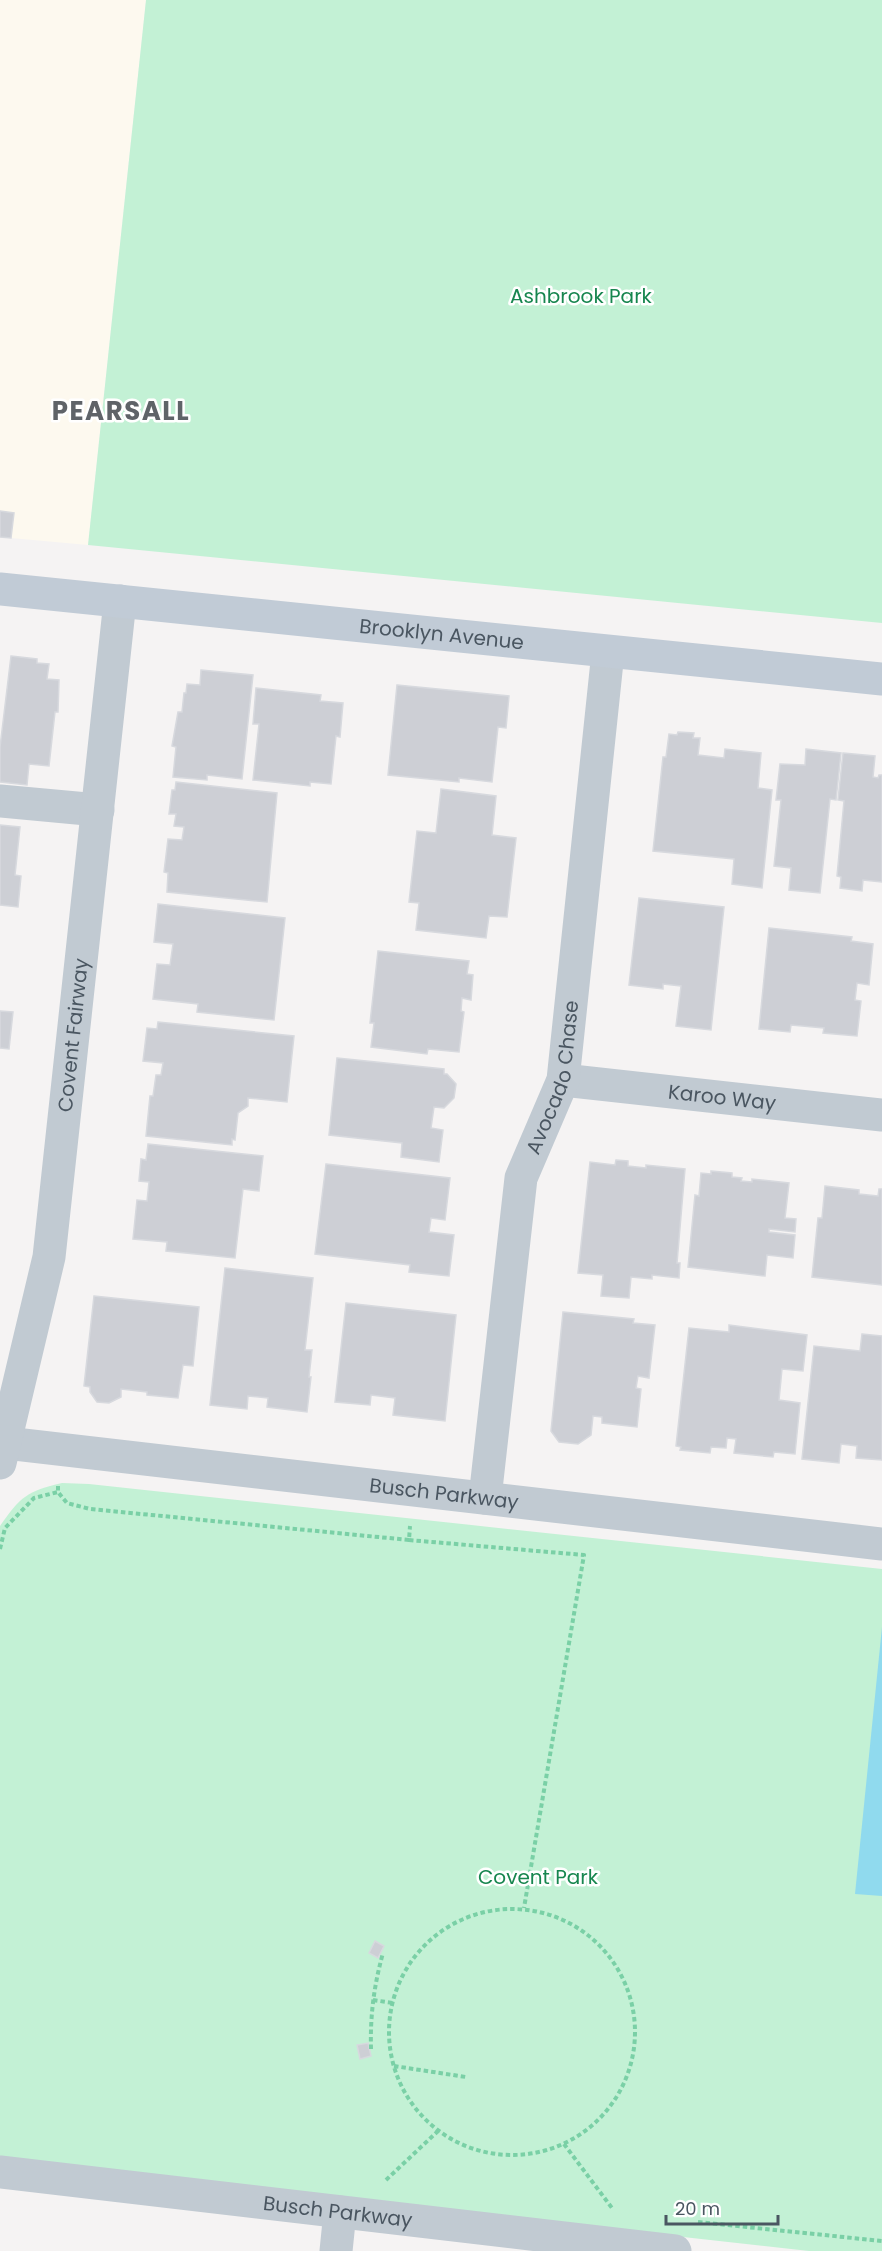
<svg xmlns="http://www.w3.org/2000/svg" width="882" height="2251" font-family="Poppins,sans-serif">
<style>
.commercial{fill:#fdf9ef}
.green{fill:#c3f1d5}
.water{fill:#90daee}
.building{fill:#cdcfd5;stroke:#d7d9de;stroke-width:1.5}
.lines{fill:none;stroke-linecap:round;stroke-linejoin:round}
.path{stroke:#7ad0a6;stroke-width:4;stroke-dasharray:4.5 3;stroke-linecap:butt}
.street{stroke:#c1cad2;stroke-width:33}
.secondary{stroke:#c1cbd6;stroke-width:33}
.labels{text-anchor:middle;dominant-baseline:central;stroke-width:5;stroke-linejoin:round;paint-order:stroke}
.park-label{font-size:20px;fill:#17864f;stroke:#fff}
.street-label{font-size:20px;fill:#4a5661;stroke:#fff}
.district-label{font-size:26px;font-weight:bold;letter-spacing:1.5px;fill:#5f6368;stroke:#fff}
</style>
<rect width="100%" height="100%" fill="#f5f3f3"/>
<polygon class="commercial" points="0,0 146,0 88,545 0,537"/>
<g class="green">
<polygon points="146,0 882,0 882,623 88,545"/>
<path d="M62,1483L89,1484L882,1569V2251H809L0,2161V1526C20,1497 27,1491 62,1483Z"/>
</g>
<polygon class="water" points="882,1627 882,1896 855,1894"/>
<g class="building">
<polygon points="0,511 14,513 11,538 0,537"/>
<polygon points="11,656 37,659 37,663 49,664 47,679 59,680 58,712 55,712 49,766 29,764 27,785 0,782 0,747"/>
<polygon points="201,670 253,675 242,779 207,775 207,780 173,777 176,747 172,746 178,712 182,712 184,693 186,693 187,684 200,685"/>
<polygon points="397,685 509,696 506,728 498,727 492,782 459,778 459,782 388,775"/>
<polygon points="256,688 321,695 320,701 343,703 340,737 336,736 331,784 310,782 310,786 253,780 259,724 253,724"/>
<polygon points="678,732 694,733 693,738 700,738 698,755 724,758 725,749 761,753 758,788 772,790 762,888 732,884 734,859 653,851 663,757 666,757 669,734 677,735"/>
<polygon points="806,749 841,753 836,800 830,799 820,893 789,890 791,868 774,866 781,800 776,800 780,764 805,765"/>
<polygon points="843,753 875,756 873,777 878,778 879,775 882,775 882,882 863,880 862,891 840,888 841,877 837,876 844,801 838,800"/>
<polygon points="176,782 277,793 267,902 167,892 168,873 164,872 168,839 182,840 184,827 174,826 176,814 169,814 172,790 175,790"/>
<polygon points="441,789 496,796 492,835 516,838 507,917 489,916 486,938 416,930 419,903 409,902 417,831 436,833"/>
<polygon points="0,825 20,827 15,875 21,876 18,907 0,905"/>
<polygon points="639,898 724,907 711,1030 676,1026 681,986 663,984 663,989 629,985"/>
<polygon points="158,904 285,918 274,1020 197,1012 198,1004 153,999 157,964 170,965 173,944 154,942"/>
<polygon points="769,928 852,937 851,941 873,944 869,985 857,983 855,1000 861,1001 857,1036 823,1033 824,1028 791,1025 790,1032 759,1029"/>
<polygon points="378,951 469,961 467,974 473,975 471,1000 462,998 461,1011 464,1012 459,1052 428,1049 427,1054 371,1047 374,1023 370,1023"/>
<polygon points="0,1011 13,1012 9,1049 0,1048"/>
<polygon points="158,1022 294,1036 287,1102 248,1098 248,1106 238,1113 235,1140 232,1139 232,1145 146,1136 150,1096 153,1096 156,1075 161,1075 163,1063 143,1061 147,1028 157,1029"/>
<polygon points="337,1058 444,1069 444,1074 447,1074 456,1084 454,1098 444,1108 434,1107 431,1128 443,1130 439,1162 401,1157 402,1143 329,1135"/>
<polygon points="148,1144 263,1156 259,1191 243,1189 235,1258 166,1251 167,1242 133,1239 137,1200 147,1201 149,1182 139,1181 141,1159 146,1160"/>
<polygon points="616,1160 628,1161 628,1166 646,1168 646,1165 685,1169 677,1263 680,1263 679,1278 652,1275 652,1279 631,1277 629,1298 601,1296 603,1275 578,1273 590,1162 615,1165"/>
<polygon points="326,1164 450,1178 445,1220 431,1218 429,1232 454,1235 449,1276 409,1272 410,1265 315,1254"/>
<polygon points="711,1171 732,1173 732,1177 742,1178 741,1181 752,1182 752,1179 789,1183 785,1218 796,1219 795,1232 769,1229 769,1232 795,1235 793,1258 767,1255 765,1276 688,1267 695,1195 699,1196 701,1173 711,1174"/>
<polygon points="825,1186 859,1190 859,1194 878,1196 879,1189 882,1189 882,1285 812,1277 818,1218 822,1218"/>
<polygon points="225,1268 313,1278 305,1350 312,1350 309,1377 311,1377 307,1412 267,1407 268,1398 248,1396 247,1409 210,1405"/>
<polygon points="94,1296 199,1307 193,1366 183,1365 178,1398 147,1395 147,1392 121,1389 121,1397 109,1403 97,1402 90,1392 90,1387 84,1386"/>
<polygon points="346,1303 456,1315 445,1421 393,1415 395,1398 371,1395 370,1405 335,1402"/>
<polygon points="563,1312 634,1319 633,1323 655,1325 649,1378 638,1376 636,1388 641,1389 637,1427 602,1423 602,1417 593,1416 591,1435 578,1444 559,1442 551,1431"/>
<polygon points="729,1325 807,1335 803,1371 782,1369 779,1400 800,1403 795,1454 774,1452 773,1457 734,1453 736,1439 727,1438 726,1448 711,1447 710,1453 680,1450 681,1447 676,1446 689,1328 729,1332"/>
<polygon points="862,1334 882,1336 882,1460 856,1458 857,1446 841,1444 839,1463 802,1459 814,1346 860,1351"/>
<polygon points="375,1941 384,1946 378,1958 369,1953"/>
<polygon points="368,2043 371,2056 360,2059 357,2045"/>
</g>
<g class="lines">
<g class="path">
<polyline points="58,1486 58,1492 67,1503 90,1509 409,1540 410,1526"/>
<polyline points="409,1540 584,1555 524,1908"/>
<polyline points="0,1549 5,1528 34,1498 58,1492"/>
<circle cx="512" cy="2032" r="123"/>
<polyline points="373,2000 393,2003"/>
<path d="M371,2049C370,2016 374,1985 383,1953"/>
<polyline points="394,2066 466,2077"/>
<polyline points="564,2144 612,2208"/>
<polyline points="386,2180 438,2131"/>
<polyline points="698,2222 882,2241"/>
</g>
<g class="street">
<polyline points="0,801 98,810"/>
<path id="s1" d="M563,1080L882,1115"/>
<path id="s2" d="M6,1443L882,1544"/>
<path id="s3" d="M0,1463L49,1257L120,601"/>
<path id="s4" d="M485,1498L521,1178L563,1080L608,652"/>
<path id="s5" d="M0,2172L675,2251"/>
<polyline points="336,2251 340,2212"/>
</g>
<path class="secondary" id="s6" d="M0,589L882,679"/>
</g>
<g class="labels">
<g class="park-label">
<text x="581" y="296">Ashbrook Park</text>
<text x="538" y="1877">Covent Park</text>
</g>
<g class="street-label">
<text stroke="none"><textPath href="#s6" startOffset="444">Brooklyn Avenue</textPath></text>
<text stroke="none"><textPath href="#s3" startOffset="435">Covent Fairway</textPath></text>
<text stroke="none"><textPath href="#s4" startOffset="429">Avocado Chase</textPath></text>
<text stroke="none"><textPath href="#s1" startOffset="160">Karoo Way</textPath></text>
<text stroke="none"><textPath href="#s2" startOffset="441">Busch Parkway</textPath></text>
<text stroke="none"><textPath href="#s5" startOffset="340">Busch Parkway</textPath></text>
</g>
<g class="district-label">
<text x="121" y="411">PEARSALL</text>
</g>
</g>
<path d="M666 2215v9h112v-9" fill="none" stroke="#4a5661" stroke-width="3"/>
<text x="675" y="2215" font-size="18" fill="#4a5661" stroke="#ffffff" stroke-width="4.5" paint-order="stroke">20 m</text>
</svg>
